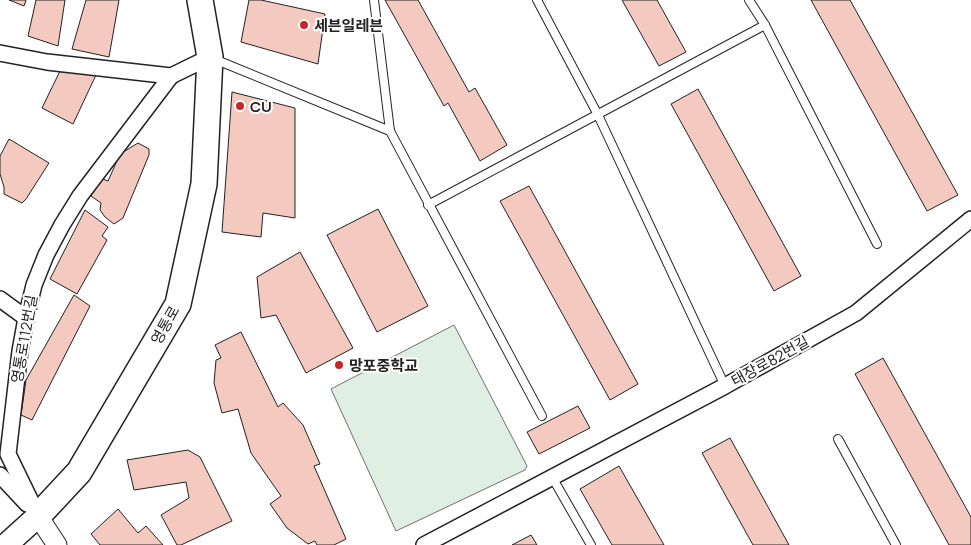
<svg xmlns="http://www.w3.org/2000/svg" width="971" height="545" font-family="Manrope,'Noto Sans KR',sans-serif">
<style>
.green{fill:#e0efe3;stroke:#6f6f6f}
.building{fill:#f3c9c0;stroke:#222}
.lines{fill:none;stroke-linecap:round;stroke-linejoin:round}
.service-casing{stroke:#222;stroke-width:10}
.minor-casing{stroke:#222;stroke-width:18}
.tertiary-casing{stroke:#222;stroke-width:21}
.secondary-casing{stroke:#222;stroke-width:25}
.primary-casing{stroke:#222;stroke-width:28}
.service{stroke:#fff;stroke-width:8}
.minor{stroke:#fff;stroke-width:15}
.tertiary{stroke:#fff;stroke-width:19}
.secondary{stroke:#fff;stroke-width:22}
.primary{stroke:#fff;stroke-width:25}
.poi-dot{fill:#c62828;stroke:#fff;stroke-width:2}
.labels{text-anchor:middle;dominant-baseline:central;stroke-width:4;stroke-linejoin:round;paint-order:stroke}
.poi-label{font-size:15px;font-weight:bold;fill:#222;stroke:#fff;text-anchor:start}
.street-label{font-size:15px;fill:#222;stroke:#fff}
</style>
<rect width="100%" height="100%" fill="#fff"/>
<polygon class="green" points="454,325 527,466 525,470 396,531 331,389"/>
<g class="building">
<polygon points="9,0 26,0 24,6"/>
<polygon points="36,0 65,0 58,46 28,36"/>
<polygon points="86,0 119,0 109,57 72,49"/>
<polygon points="249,0 261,0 325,14 318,64 241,42"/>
<polygon points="385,0 418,0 469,92 475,88 507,145 480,161 448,103 444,106"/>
<polygon points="622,0 657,0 686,52 659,66"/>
<polygon points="811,0 850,0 958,195 927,211"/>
<polygon points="60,71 96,75 73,124 42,108"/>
<polygon points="698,89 801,276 774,291 671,104"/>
<polygon points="232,92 295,108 295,218 263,213 261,237 222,232"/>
<polygon points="9,139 49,163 26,199 22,203 4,194 4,187 0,174 0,156"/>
<polygon points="138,143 149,149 149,155 123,218 114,224 105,217 100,210 101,203 91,196 100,178 108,181 120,154"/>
<polygon points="529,186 638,384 610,400 500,201"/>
<polygon points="378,209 428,306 377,332 327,235"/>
<polygon points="85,210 108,227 102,236 107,240 77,294 50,279"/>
<polygon points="300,252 353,348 306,373 276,315 261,318 257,277"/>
<polygon points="74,295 90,306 32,420 21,415 26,380"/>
<polygon points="241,332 278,407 283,403 303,425 320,464 314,466 346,539 334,545 317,545 315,541 308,544 287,528 270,504 281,496 251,453 238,409 222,413 214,383 216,360 221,358 215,345"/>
<polygon points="883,358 971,517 971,545 949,545 855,374"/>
<polygon points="578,406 590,428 539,454 527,432"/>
<polygon points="730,438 789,545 753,545 702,453"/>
<polygon points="188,450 200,457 232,521 181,545 177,545 161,515 189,498 186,482 134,490 127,460"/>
<polygon points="619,466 664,545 612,545 580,489"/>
<polygon points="118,509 138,533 146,526 163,545 100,545 91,534"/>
<polygon points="531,535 537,545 512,545"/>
</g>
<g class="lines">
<g class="service-casing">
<g id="service">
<polyline points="374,0 390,131"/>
<polyline points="537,0 598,115 725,386"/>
<polyline points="749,0 765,25 877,244"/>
<polyline points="214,59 390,131 542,416"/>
<polyline points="428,205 765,25"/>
<polyline points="838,439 896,545"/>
<polyline points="552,477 591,545"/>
</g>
</g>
<g class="minor-casing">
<g id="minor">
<polyline points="0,53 47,62 171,76 210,57"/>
<polyline points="0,299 26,318"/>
<polyline points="0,475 27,504"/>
<polyline points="38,516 8,454 20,351 26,318 34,285 46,255 62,225 80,196 171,76"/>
<polyline points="424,545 725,386 856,313 971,219"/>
</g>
</g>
<g class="tertiary-casing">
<polyline id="tertiary" points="38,516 57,545"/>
</g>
<g class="secondary-casing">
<polyline id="secondary" points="6,545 38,516"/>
</g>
<g class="primary-casing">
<polyline id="primary" points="38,516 79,472 178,304 204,184 210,57 200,0"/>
</g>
<use href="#service" class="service"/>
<use href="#minor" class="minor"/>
<use href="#tertiary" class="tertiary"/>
<use href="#secondary" class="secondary"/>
<use href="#primary" class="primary"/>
</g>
<g class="poi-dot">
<circle cx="304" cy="25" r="5"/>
<circle cx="240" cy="106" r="5"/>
<circle cx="339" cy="365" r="5"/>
</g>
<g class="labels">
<g class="poi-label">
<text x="314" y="25">세븐일레븐</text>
<text x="250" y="106">CU</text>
<text x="349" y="365">망포중학교</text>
</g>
<g class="street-label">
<text transform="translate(165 325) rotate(-61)">영통로</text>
<text transform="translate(24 339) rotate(-80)">영통로112번길</text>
<text transform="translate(770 361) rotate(-29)">태장로82번길</text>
</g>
</g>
</svg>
